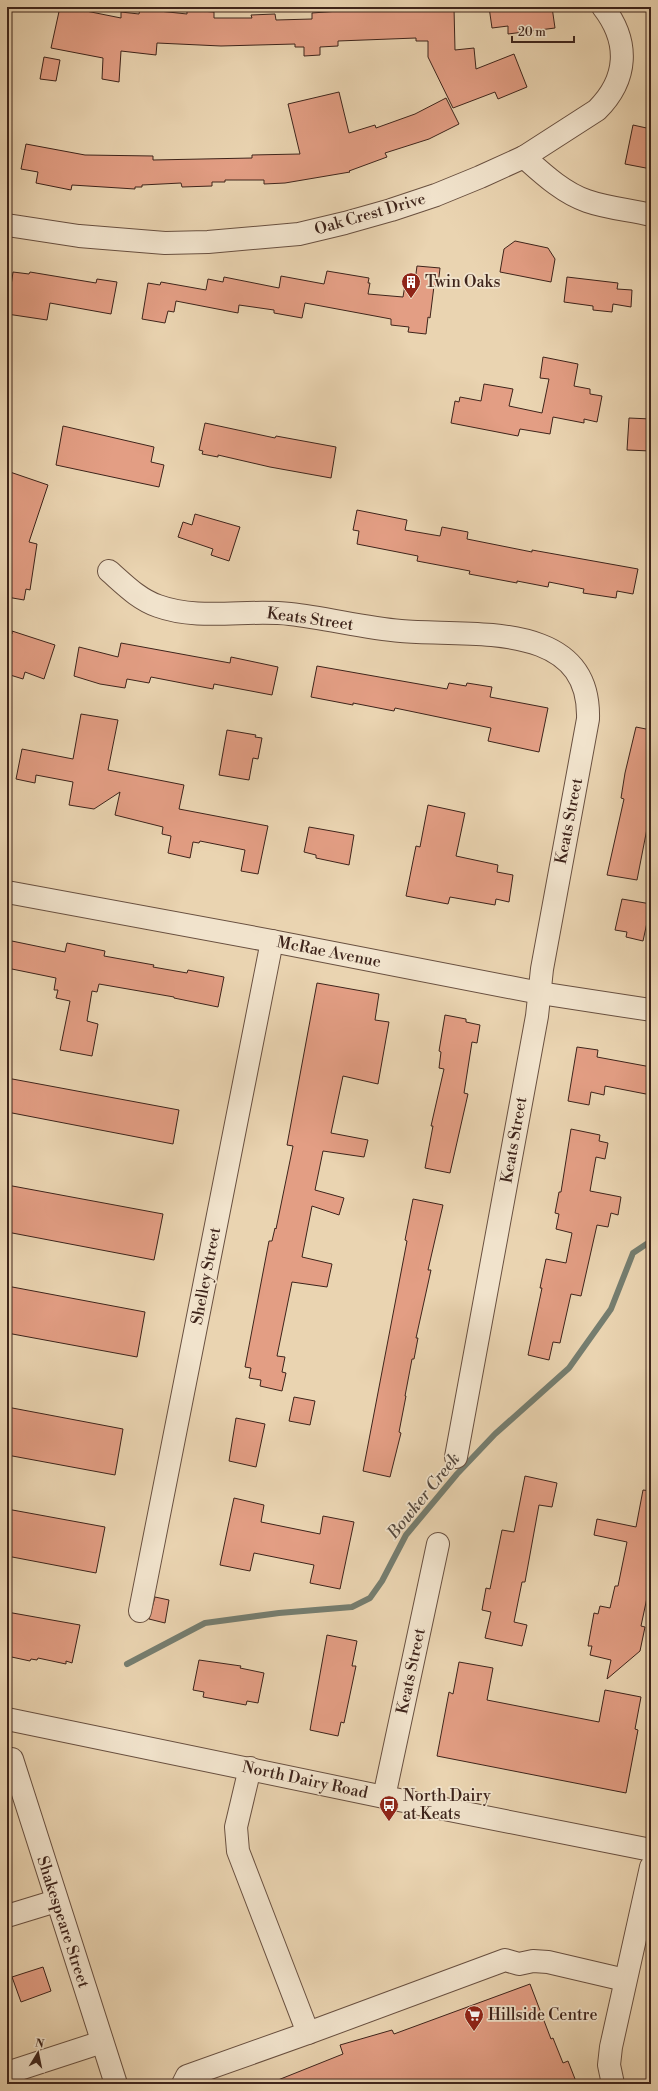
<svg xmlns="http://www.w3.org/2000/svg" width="658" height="2091" font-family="'Libre Bodoni',serif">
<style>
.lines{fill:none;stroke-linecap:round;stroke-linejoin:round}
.stream{stroke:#757d6f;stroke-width:6}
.building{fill:#e39e84;stroke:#3e241b}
.minor-casing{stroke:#695040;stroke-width:24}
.minor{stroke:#f1e3cc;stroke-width:22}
.labels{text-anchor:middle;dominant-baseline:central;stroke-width:3.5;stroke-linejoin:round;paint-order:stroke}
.street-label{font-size:16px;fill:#3e241b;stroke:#f1e3cc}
.poi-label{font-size:16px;fill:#3e241b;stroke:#f1e3cc;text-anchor:start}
.water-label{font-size:17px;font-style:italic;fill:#55493e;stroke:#f1e3cc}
</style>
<rect width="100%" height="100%" fill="#ead4b1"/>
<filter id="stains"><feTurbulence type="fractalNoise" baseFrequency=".005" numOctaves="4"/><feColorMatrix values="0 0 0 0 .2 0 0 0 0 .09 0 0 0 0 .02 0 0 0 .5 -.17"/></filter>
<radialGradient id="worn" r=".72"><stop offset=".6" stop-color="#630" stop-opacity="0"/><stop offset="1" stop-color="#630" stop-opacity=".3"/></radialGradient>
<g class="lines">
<polyline class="stream" points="127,1664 205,1623 279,1613 352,1607 370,1598 382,1581 406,1535 457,1474 495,1434 569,1368 611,1309 633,1253 651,1241"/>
</g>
<g class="building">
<polygon points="60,7 87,7 86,11 121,18 121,12 139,14 140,9 187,14 187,10 214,12 214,18 252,18 251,15 275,14 276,20 312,19 312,13 366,9 401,7 454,8 455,50 474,48 476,69 514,54 527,87 498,99 495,92 453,108 428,57 428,41 416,41 416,38 338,41 338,46 320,47 320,55 304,56 304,47 295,47 295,44 221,46 157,43 156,55 121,51 119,82 102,79 103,58 51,48"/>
<polygon points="489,7 552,7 555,28 508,34 508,26 492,28"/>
<polygon points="44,57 60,60 56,81 40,79"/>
<polygon points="339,92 349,133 375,125 376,128 415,114 446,98 459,124 429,139 385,153 387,157 349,171 350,172 285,183 264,184 264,180 225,180 225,182 212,182 212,186 182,187 181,183 142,185 142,187 135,187 135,189 72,185 71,190 36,183 38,172 21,169 26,144 85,155 153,156 153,160 252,158 252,155 300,154 288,104"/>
<polygon points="633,125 651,129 651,169 625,164"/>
<polygon points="515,241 548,248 555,259 551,282 500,272 504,249"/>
<polygon points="417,266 440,268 438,286 434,286 430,318 428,317 426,334 408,332 409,327 391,325 391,319 305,303 302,318 274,313 274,310 239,305 238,313 176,301 174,312 168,311 165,323 142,319 148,283 160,285 161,282 206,290 208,279 223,282 224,277 279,288 281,276 324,284 327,271 369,278 368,283 370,283 368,294 403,297 405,285 410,286 411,281 415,281"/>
<polygon points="13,272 29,274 30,272 96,283 97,279 117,282 111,314 50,303 47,320 7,314"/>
<polygon points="567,277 618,283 617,289 632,290 631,307 613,304 612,312 593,310 593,306 564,302"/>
<polygon points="543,357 578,364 574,386 590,389 590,394 602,396 597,422 584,419 584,423 553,417 550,434 520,429 518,436 451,423 455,401 459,402 460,397 481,401 484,384 513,389 509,406 542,413 549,379 540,378"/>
<polygon points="629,418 651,419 651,451 627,450"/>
<polygon points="205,423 275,438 276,436 336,447 331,478 270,467 218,455 218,457 202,454 203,451 199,450"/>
<polygon points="63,426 154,447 151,462 164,465 159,487 56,465"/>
<polygon points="10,472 48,485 29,542 37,544 30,590 26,589 24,600 7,597 7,481"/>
<polygon points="357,510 407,520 405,530 440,536 442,527 468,532 467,539 532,552 532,550 638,569 633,594 617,591 616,598 583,593 584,589 549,582 548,587 517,581 517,583 469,574 470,571 417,561 418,556 357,544 359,531 353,530"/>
<polygon points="195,514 240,527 229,561 211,555 213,549 178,537 183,522 192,525"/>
<polygon points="12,631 55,645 44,679 25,672 23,679 7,674 7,632 12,634"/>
<polygon points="121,643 230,663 231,657 278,667 272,695 214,684 213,689 151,677 149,683 127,679 125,688 100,684 74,676 79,647 118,657"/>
<polygon points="317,666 447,689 449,683 466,686 467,683 492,687 490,697 548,708 539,752 488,741 491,728 395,708 394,711 353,703 353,705 311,697"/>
<polygon points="81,714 118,720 108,770 184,785 179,809 268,826 258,874 241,871 245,850 200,841 199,843 193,842 190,858 168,853 171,836 162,834 163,827 115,815 120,792 94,809 69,805 73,782 36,775 35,783 16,779 22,749 73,759"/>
<polygon points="636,727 651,730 651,808 637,880 607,875 624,799 621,798 625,773"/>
<polygon points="227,730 256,735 255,737 262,738 258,759 253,758 249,780 219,775"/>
<polygon points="428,805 465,813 456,856 498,865 497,872 513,875 509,902 496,899 495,905 450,897 448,904 406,896 416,846 420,847"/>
<polygon points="309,827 354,835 349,865 316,858 316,855 304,852"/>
<polygon points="622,899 651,904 643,941 626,937 627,932 615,930"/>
<polygon points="7,940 65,952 67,943 105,951 104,956 154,965 153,967 187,973 188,970 224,977 218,1007 174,998 174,997 99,984 97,992 92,991 87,1021 98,1024 92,1056 60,1050 70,1001 56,998 58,990 54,990 56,978 7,968"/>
<polygon points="317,983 379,994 375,1020 389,1022 378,1084 343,1076 331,1133 368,1140 364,1157 323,1151 315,1190 344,1198 339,1215 312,1206 302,1257 332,1264 327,1287 292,1282 277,1356 285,1357 282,1372 286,1373 282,1391 260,1386 261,1380 249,1378 251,1368 245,1367 269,1241 272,1241 275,1228 276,1229 293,1146 287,1145"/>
<polygon points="445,1015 466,1019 466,1022 480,1025 477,1043 472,1042 464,1093 468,1094 450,1173 425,1168 433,1126 431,1126 444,1069 439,1068 441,1052 439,1051"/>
<polygon points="577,1047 598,1050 597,1057 651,1067 651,1095 605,1086 604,1095 591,1092 589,1105 568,1101"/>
<polygon points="7,1078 179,1110 173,1144 7,1112"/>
<polygon points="571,1129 600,1135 599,1141 608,1143 605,1159 596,1157 590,1191 621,1197 618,1215 611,1213 608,1227 597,1225 581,1296 571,1294 560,1343 553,1342 549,1360 528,1355 542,1288 540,1288 546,1259 566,1263 572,1233 556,1229 559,1214 555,1213 559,1192 561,1192"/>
<polygon points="7,1185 163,1214 154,1260 7,1232"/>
<polygon points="413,1199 443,1205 428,1270 431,1270 416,1338 418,1338 414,1359 412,1359 405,1396 406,1396 399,1432 401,1433 390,1477 363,1471 407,1241 405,1240"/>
<polygon points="7,1286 145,1312 137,1357 7,1333"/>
<polygon points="294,1397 315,1401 310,1425 289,1421"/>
<polygon points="7,1407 123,1429 115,1475 7,1455"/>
<polygon points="236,1418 265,1424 256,1467 229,1461"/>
<polygon points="525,1476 557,1483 552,1507 539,1505 525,1582 522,1582 514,1622 527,1625 522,1646 485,1638 491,1612 482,1610 486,1588 490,1589 502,1530 514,1532"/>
<polygon points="643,1490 651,1491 651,1594 648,1593 641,1626 645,1627 640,1651 607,1679 611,1660 590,1655 592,1646 588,1646 594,1613 598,1614 600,1606 610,1608 615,1586 618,1586 627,1542 594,1535 597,1519 636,1527"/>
<polygon points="234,1498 264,1505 261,1522 320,1534 323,1516 354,1522 340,1589 310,1583 314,1565 254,1553 250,1571 220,1565"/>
<polygon points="7,1509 105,1527 96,1573 7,1556"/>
<polygon points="155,1597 169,1600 165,1623 149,1619"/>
<polygon points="7,1612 80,1625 72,1663 66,1661 66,1664 38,1658 37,1660 31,1659 30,1661 7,1656"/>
<polygon points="327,1635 357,1641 352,1666 356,1666 344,1723 341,1722 338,1736 310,1730"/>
<polygon points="199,1660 241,1666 240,1668 264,1673 258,1703 247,1701 246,1705 203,1697 204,1692 193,1690"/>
<polygon points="459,1662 493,1668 487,1700 599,1722 605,1690 641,1697 635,1729 638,1730 626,1793 437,1756 449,1692 453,1694"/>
<polygon points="43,1967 51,1991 21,2002 12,1977"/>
<polygon points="530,1984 551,2039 553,2038 563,2063 568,2061 577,2084 273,2084 273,2082 343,2054 340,2045 392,2030 394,2034"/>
</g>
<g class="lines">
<g class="minor-casing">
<g id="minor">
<path d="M524,157C542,173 563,193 587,201C607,208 630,210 651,215"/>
<path d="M7,225L79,236L165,243L208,242L299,234L345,223L391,210L436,195L480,177L524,157L597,110C628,79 630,42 603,7"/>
<path d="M109,571C124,584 138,599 158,606C199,621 247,609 290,614C327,618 364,628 401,631C468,637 591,618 588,719L542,969L537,1016L456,1457"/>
<polyline points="7,892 272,941 540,993 651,1010"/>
<polyline points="140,1611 272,941"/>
<polyline points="7,1719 384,1797 651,1850"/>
<polyline points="7,1760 12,1759 116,2084"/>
<polyline points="250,1768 236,1827 238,1851 308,2033 505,1960 519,1964 533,1961 548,1962 625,1980"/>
<polyline points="384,1797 438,1544"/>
<polyline points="7,1916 56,1901"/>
<polyline points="7,2073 102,2042"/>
<polyline points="183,2084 187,2076 308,2033"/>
<polyline points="613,2084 609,2065 611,2047 651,1867"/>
</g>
</g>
<use href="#minor" class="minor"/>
</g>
<defs>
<g id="building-pin" transform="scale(1)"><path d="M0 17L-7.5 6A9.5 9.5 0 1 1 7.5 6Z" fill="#8f2418" stroke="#f1e3cc"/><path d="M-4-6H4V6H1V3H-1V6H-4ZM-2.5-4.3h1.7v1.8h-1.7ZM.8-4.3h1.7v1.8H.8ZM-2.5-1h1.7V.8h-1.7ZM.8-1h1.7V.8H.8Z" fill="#fff"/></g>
<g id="bus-pin" transform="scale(1)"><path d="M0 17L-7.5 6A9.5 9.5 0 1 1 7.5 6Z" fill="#8f2418" stroke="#f1e3cc"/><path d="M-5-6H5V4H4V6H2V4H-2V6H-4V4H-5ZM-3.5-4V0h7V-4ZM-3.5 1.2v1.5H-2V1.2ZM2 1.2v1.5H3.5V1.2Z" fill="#fff"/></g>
<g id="supermarket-pin" transform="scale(1)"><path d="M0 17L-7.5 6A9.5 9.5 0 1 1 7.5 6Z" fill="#8f2418" stroke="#f1e3cc"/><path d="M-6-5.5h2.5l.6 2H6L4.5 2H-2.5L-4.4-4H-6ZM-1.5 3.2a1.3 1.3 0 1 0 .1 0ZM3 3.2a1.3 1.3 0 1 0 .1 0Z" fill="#fff"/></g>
</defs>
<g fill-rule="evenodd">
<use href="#building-pin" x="411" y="282"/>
<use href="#bus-pin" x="389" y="1805"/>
<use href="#supermarket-pin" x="474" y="2015"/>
</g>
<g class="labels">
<g class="street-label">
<text transform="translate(370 214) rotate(-16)">Oak Crest Drive</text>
<text transform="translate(310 619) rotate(8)">Keats Street</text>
<text transform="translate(569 821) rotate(-79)">Keats Street</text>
<text transform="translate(329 952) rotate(11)">McRae Avenue</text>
<text transform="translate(514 1140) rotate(-80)">Keats Street</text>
<text transform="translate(206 1276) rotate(-79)">Shelley Street</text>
<text transform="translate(411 1671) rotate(-78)">Keats Street</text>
<text transform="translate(305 1780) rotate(12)">North Dairy Road</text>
<text transform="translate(63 1922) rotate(72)">Shakespeare Street</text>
</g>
<g class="poi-label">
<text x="425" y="282">Twin Oaks</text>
<text x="403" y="1796">North Dairy<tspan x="403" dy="18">at Keats</tspan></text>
<text x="488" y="2015">Hillside Centre</text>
</g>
<g class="water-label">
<text transform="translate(424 1496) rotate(-51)">Bowker Creek</text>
</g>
</g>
<rect width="658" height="2091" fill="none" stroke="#ead4b1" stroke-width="24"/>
<rect x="8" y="8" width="642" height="2075" fill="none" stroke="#3e241b" stroke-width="2"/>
<rect x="12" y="12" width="634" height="2067" fill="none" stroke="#3e241b"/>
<g transform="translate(38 2053) rotate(10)" stroke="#f1e3cc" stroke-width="3" paint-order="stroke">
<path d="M0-3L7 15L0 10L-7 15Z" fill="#3e241b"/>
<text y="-6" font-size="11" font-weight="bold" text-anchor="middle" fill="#3e241b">N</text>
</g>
<path d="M512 36v6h62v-6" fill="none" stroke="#3e241b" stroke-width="2"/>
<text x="518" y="36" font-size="12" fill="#3e241b" stroke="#f1e3cc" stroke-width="3" paint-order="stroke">20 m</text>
<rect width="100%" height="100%" filter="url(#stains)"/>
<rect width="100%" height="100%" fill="url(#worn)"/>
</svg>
